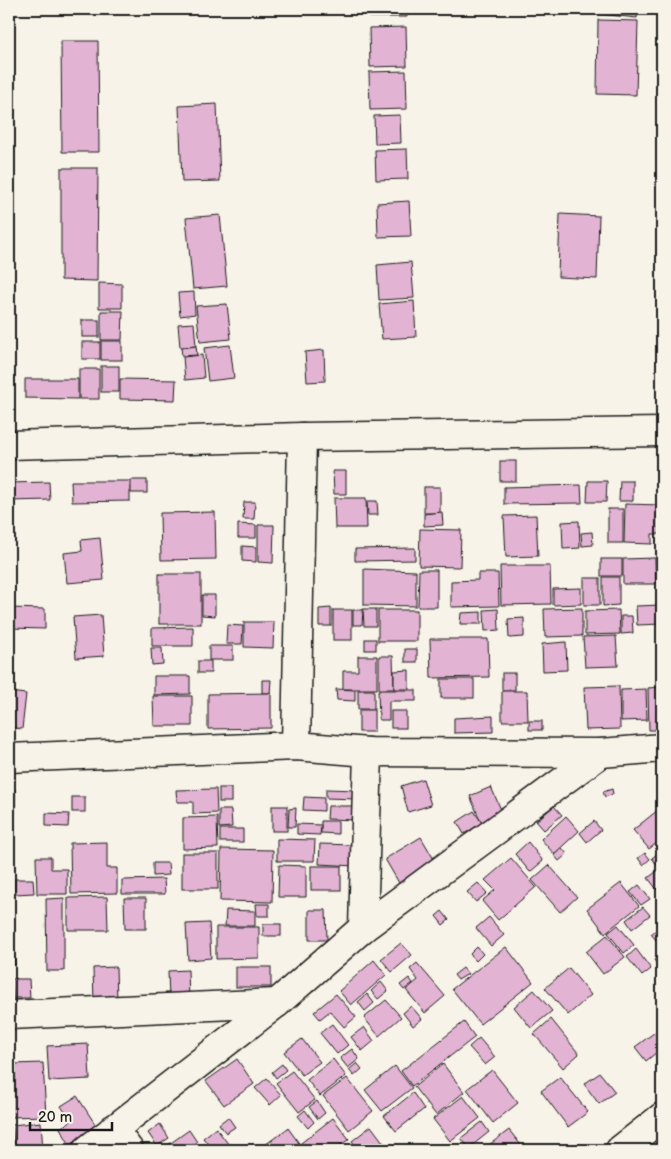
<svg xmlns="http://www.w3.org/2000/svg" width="671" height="1159" font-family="'Balsamiq Sans',sans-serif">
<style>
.building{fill:#e3b3d4;stroke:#1c1c1c}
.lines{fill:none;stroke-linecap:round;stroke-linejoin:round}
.street-casing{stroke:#1c1c1c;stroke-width:31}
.street{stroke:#f7f3e8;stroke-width:28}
</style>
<rect width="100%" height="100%" fill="#f7f3e8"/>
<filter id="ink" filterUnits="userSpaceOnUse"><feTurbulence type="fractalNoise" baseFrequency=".02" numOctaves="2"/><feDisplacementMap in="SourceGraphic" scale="10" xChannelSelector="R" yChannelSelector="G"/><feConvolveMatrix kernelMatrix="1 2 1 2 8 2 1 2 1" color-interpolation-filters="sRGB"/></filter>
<g filter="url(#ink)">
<g class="building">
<polygon points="370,9 406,9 407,17 370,17"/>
<polygon points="599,9 638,9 637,18 599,14"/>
<polygon points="598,20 638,21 636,95 597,94"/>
<polygon points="406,27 407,66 370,67 369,28"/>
<polygon points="61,41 98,41 99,152 62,152"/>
<polygon points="406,71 407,109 370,110 369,72"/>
<polygon points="217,104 220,181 182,182 179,106"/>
<polygon points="400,115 401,143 375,144 374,116"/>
<polygon points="407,149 408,179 376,180 375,150"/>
<polygon points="61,168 98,168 97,281 61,280"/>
<polygon points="409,201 411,236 378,237 377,203"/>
<polygon points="560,214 599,216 597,279 558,277"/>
<polygon points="220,215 227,286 193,289 186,218"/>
<polygon points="411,262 414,298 379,300 377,265"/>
<polygon points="99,283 122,284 122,308 99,308"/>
<polygon points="194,292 195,314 180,316 178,293"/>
<polygon points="414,301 416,337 382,339 379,304"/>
<polygon points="227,304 231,339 200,342 196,306"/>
<polygon points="101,311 123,311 122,340 101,340"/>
<rect x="82" y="320" width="17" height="17"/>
<polygon points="194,323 196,346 180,347 178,324"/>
<rect x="101" y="341" width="21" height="19"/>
<rect x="82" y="342" width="18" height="17"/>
<polygon points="230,345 234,378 208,381 204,348"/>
<polygon points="196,346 197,355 182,356 181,348"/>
<polygon points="324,350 325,381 307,382 305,352"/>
<polygon points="202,355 204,378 185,380 183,357"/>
<rect x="101" y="366" width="18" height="26"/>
<rect x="79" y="369" width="20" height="30"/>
<polygon points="25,379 78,379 78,399 25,398"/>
<polygon points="120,379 176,380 175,400 120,399"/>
<rect x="500" y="461" width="16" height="20"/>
<polygon points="333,471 346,471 346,494 334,494"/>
<rect x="131" y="480" width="16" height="13"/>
<polygon points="71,481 130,481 130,501 72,502"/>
<polygon points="588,481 607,481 606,502 587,502"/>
<polygon points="620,481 633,481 633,501 619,501"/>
<polygon points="49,482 50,500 9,501 9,483"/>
<polygon points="581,485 582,503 504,504 504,487"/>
<rect x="424" y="487" width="16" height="26"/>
<polygon points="334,498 366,498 367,528 335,528"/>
<polygon points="367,501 377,501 378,515 368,515"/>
<polygon points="244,502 255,502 254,519 243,519"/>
<polygon points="625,504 662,505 662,534 652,534 652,544 624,543"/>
<rect x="608" y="509" width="15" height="34"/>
<polygon points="215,512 216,559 161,560 160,513"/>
<polygon points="442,512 443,525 424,526 424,514"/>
<polygon points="536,515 538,556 506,557 504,516"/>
<polygon points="579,521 580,548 563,549 562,522"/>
<polygon points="238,524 256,525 256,538 238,538"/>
<polygon points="258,525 274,525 273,563 258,562"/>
<polygon points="420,529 461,530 460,567 419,566"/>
<polygon points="592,532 593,545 582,546 581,533"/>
<polygon points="100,538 104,580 67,583 64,553 82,551 81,540"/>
<polygon points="242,546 256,547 256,562 242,561"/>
<polygon points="415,548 415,560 355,561 355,549"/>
<polygon points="655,558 656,584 623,584 623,559"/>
<rect x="601" y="559" width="21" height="17"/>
<polygon points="500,566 550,566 551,604 501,605"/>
<polygon points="364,569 416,571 416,606 364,605"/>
<polygon points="419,570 437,570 437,607 418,607"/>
<polygon points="478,573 498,573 499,606 451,607 451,581 478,580"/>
<rect x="159" y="574" width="42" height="50"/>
<polygon points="603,577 619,577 619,605 603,606"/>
<rect x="584" y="578" width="16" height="27"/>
<polygon points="581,588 581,604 553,605 553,589"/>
<polygon points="202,595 215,595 215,616 202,615"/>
<polygon points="662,605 662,624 637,625 636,606"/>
<polygon points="9,608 45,609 45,629 9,628"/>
<polygon points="331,608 331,626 319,626 319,609"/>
<polygon points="582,608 582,636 545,637 544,609"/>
<polygon points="363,609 376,609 376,626 364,626"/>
<polygon points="498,609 499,630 485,631 484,610"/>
<rect x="333" y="610" width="19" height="30"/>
<polygon points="353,610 363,610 362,625 353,625"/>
<rect x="378" y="610" width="39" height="31"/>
<polygon points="619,610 620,634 585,635 585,611"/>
<polygon points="481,612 481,624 460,624 461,613"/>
<polygon points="101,615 104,656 76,658 73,617"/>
<polygon points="621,616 632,616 633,633 621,634"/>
<polygon points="524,618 524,637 509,638 508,619"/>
<polygon points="244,622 274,622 273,648 244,647"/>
<polygon points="227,625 243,626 242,644 226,644"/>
<polygon points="193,627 193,646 152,646 152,628"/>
<polygon points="616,636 618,666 585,667 583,637"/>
<rect x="365" y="639" width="11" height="11"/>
<polygon points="430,639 488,639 489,677 431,678"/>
<polygon points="566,642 567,670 543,671 542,644"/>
<rect x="209" y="646" width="24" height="14"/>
<polygon points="151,648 162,648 163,664 152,665"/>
<rect x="405" y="649" width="12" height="13"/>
<polygon points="358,656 377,656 377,689 343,689 343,671 358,671"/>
<polygon points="379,656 393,656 394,689 379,689"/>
<rect x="198" y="661" width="13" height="12"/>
<polygon points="409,670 409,689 394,689 394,671"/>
<rect x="502" y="673" width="13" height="17"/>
<polygon points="154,676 190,676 190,694 154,695"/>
<rect x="441" y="679" width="33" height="19"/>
<polygon points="262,680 271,680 270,693 262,693"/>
<polygon points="619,686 620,729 586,730 584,687"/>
<polygon points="661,687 662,730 649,730 648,688"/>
<polygon points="336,689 355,690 355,701 337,700"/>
<polygon points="646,689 647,720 621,721 621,690"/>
<rect x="358" y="690" width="16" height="19"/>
<polygon points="378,690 416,690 416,701 389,701 389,720 379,720"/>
<polygon points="502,691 527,691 528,721 502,721"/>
<polygon points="9,692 26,694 22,729 9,727"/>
<polygon points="271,693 271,728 208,729 208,694"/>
<polygon points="153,696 192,696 192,726 154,726"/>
<rect x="359" y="710" width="15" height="22"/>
<rect x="391" y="711" width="15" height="17"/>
<polygon points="493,716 493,732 454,733 454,718"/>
<rect x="529" y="721" width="13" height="9"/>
<polygon points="423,779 431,805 408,812 401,786"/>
<polygon points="491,787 502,812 481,822 470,796"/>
<rect x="219" y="788" width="12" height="14"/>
<polygon points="216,789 217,813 193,814 193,802 177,802 176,790"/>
<polygon points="326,789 356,790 356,799 326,798"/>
<polygon points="612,789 613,794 605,797 603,792"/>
<rect x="9" y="790" width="6" height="22"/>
<rect x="72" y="797" width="13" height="15"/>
<polygon points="304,797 324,798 324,811 303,810"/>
<rect x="272" y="806" width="15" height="25"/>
<polygon points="328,806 356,806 356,820 327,819"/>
<polygon points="554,806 562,815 544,830 536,821"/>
<polygon points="296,808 295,827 288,827 289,809"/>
<polygon points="219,810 231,810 232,827 219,828"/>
<polygon points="658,810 662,816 662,839 649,849 633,830"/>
<polygon points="474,811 482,823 464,834 457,822"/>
<polygon points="46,813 69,814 68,827 46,826"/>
<polygon points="566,816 579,831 554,854 541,839"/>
<polygon points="217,817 218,848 183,849 183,818"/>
<polygon points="321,821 338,821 338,834 321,833"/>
<polygon points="594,821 601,830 587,842 580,833"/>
<polygon points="297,824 321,825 320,835 297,834"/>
<rect x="220" y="829" width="23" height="13"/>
<polygon points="9,832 11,832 12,885 9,885"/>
<polygon points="421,837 435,861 399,883 385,859"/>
<polygon points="277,839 315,840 314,861 277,861"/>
<polygon points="107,842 107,868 117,868 117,893 71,894 70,843"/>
<polygon points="528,842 543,861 530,872 515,854"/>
<polygon points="320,844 355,845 355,866 319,864"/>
<polygon points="562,848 567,854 559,861 554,855"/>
<polygon points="221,849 273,850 272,902 220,901"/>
<polygon points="662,850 662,872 652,858"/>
<rect x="182" y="853" width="36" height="36"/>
<polygon points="645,853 650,859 643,865 638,858"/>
<polygon points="36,857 51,857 51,869 67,869 67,894 37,894"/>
<polygon points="511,858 536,887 498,920 482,901 495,890 485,880"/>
<polygon points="153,863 168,863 169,875 153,876"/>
<polygon points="279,865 306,866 306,897 278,897"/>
<polygon points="549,865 577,897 560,912 532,880"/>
<rect x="311" y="866" width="30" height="24"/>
<polygon points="660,869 662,872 662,896 648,878"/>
<polygon points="15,879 33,879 34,893 15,894"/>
<polygon points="164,879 165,894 122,894 122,880"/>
<polygon points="478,883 487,893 476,902 467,892"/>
<polygon points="621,883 639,906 605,933 587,909"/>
<polygon points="639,885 650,899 641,905 630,892"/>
<polygon points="107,897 108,930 68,930 68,898"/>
<polygon points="64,898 64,971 47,971 46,899"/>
<polygon points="124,898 146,898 146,929 125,929"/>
<polygon points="256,904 269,904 269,916 257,916"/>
<polygon points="643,907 650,915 632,929 626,920"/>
<polygon points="226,910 255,911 255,926 225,926"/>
<polygon points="309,910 326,910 327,940 309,940"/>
<polygon points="442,911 449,920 443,925 436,916"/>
<polygon points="489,917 504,935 491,946 476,928"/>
<polygon points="209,923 211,958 188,960 186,924"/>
<rect x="263" y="924" width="18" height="12"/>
<polygon points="618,925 634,945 624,953 608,933"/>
<polygon points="661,926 662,928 662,945 661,946 651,934"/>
<polygon points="216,927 259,927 259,958 216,959"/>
<polygon points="607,935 625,957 603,974 586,952"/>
<polygon points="9,940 13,940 15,965 9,965"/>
<polygon points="401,943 412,955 392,972 381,959"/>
<polygon points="477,947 483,954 476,961 470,954"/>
<polygon points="506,947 533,982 480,1024 452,989"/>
<polygon points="636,949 651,969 642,976 627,957"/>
<polygon points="662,954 662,966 660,968 654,960"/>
<polygon points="374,960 386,975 351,1005 339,991"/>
<polygon points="417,963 445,996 425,1013 406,990 418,980 410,969"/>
<polygon points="116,967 117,1001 94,1002 93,968"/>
<rect x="236" y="967" width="35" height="20"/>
<polygon points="463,968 468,974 458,980 454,975"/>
<polygon points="569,968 591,995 568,1015 545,988"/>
<polygon points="188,970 189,999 169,1000 168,971"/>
<polygon points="409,978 413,983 404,990 400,985"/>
<polygon points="12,979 29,979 30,998 13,998"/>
<polygon points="381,982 388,991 378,999 371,991"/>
<polygon points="534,990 552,1011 531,1028 514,1007"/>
<polygon points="336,994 356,1017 344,1027 330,1011 320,1019 314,1012"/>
<polygon points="367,994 374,1003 365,1011 358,1002"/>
<polygon points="386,1000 401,1017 379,1036 364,1018"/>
<polygon points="411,1006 422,1019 413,1026 403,1013"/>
<polygon points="551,1019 579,1054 563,1068 534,1034"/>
<polygon points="464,1022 475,1037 412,1086 401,1071"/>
<polygon points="332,1024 348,1045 337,1054 320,1033"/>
<polygon points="364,1027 374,1041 362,1051 351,1037"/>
<polygon points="662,1027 662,1048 646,1061 635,1047"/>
<polygon points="479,1038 495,1057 485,1065 469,1047"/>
<polygon points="302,1039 320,1062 302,1075 284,1052"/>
<polygon points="88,1044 90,1079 49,1081 47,1046"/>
<polygon points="352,1049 359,1059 348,1068 340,1058"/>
<polygon points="237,1059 254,1084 224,1105 206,1081"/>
<polygon points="333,1059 346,1076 320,1096 307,1080"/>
<polygon points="43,1063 46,1116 9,1117 9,1080 15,1079 14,1064"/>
<polygon points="357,1063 362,1069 354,1076 349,1070"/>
<polygon points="282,1064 286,1070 276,1078 272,1072"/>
<polygon points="443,1064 464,1092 436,1115 414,1087"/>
<polygon points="395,1066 412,1088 382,1111 365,1090"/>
<polygon points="492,1070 518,1103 493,1123 467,1089"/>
<polygon points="292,1071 315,1100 299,1112 276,1083"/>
<polygon points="600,1073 615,1092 599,1104 584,1084"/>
<polygon points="560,1077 588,1112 568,1127 541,1091"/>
<polygon points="267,1078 281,1095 270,1105 255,1088"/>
<polygon points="347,1078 373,1111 349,1130 323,1096"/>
<polygon points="413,1093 424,1109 396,1131 384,1116"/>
<polygon points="77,1096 97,1127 70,1145 60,1128 71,1121 61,1106"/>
<polygon points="463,1096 480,1118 450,1141 433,1119"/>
<polygon points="317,1101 325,1113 318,1119 309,1107"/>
<polygon points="305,1110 314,1122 308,1128 298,1116"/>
<polygon points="228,1117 235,1127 226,1133 219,1124"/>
<polygon points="333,1118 349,1139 334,1150 307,1150 301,1143"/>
<polygon points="41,1122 43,1150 15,1150 12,1125"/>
<polygon points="482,1122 489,1132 469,1148 461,1138"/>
<polygon points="160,1124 169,1138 157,1146 148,1133"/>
<polygon points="371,1126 389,1150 359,1150 352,1141"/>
<polygon points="216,1128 229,1145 222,1150 213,1150 203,1138"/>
<polygon points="288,1128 301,1146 295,1150 258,1150"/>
<polygon points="189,1130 197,1142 186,1150 172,1150 168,1145"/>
<polygon points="509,1130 525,1150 487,1150 485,1148"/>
</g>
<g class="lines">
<g class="street-casing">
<g id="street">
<polyline points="9,445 302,437 662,432"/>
<polyline points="296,746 302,437"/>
<polyline points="9,758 296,746 368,752 601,753 662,748"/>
<polyline points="363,928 368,752"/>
<polyline points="9,1015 277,1003"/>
<polyline points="113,1129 129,1150"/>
<polyline points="87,1150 277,1003 363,928 601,753"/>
<polyline points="620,1150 662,1117"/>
</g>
</g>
<use href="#street" class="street"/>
</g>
</g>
<rect width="671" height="1159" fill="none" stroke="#f7f3e8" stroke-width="30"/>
<rect x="15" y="15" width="641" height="1129" fill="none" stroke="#1c1c1c" stroke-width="2" filter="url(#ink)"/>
<path d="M30 1122v8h82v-8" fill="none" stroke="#1c1c1c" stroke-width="2.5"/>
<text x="38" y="1122" font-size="15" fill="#1c1c1c" stroke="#f7f3e8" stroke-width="4" paint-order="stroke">20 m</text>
</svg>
